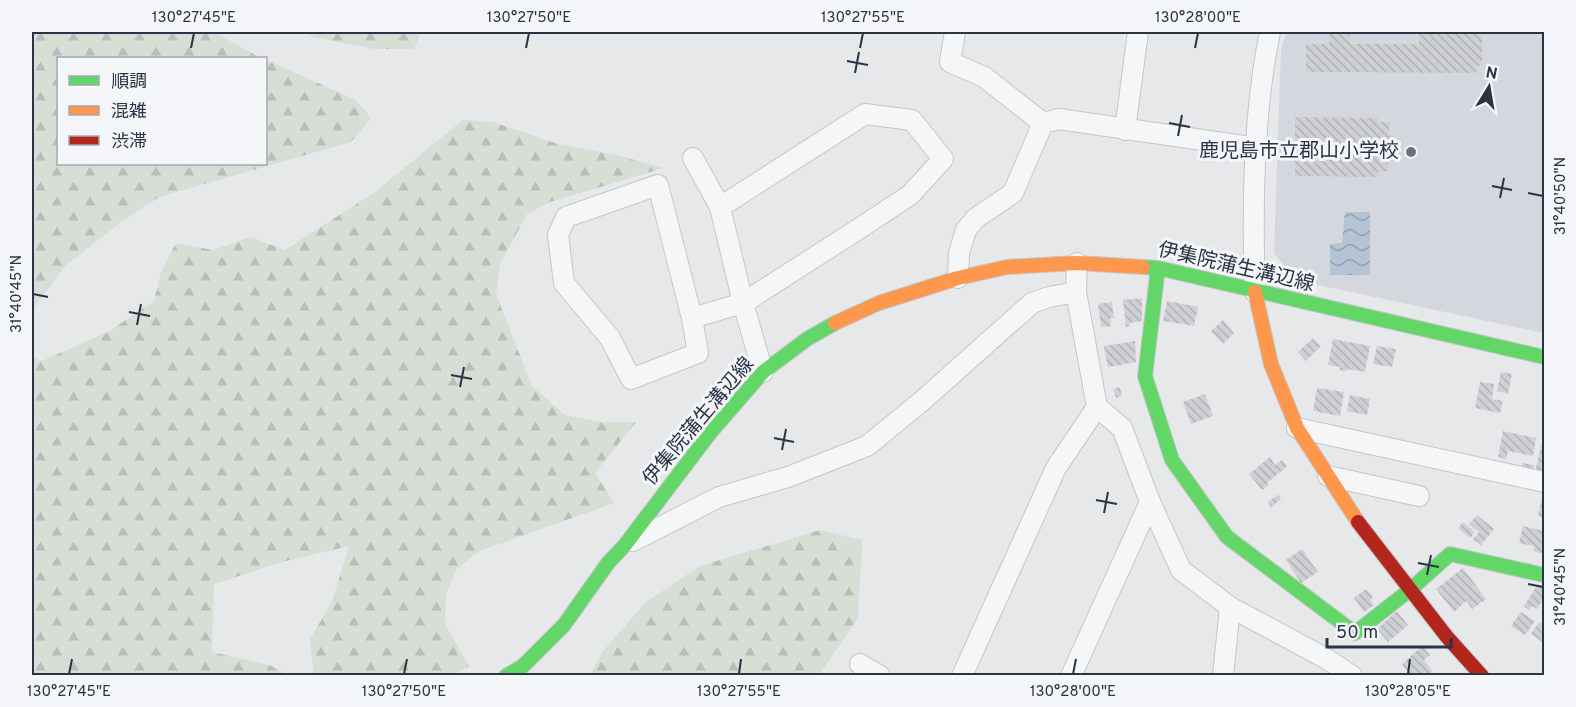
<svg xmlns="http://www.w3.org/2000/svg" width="1576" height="707" font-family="Overpass,'Noto Sans JP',sans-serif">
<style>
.built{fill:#d4d7dd}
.forest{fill:url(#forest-firs)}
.water{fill:url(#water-waves)}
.building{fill:url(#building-back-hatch)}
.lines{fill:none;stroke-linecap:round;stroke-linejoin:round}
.street-casing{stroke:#c4c6c8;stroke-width:22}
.fast-casing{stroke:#c4c6c8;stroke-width:16}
.slow-casing{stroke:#c4c6c8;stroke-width:16}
.jam-casing{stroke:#c4c6c8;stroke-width:16}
.street{stroke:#f5f6f7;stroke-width:20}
.fast{stroke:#63d668;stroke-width:14}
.slow{stroke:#ff974d;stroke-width:14}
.jam{stroke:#b3261e;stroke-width:14}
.ticks{fill:none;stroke:#2b3445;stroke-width:2}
.poi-dot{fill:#6c737f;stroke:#f4f6f9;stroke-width:2}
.labels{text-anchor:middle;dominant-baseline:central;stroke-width:6;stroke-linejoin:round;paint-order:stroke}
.poi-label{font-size:20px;fill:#2b3445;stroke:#f4f6f9;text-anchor:end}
.street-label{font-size:20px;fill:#2b3445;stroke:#f4f6f9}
.neatline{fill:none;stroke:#2b3445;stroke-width:2}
.ticks-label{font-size:15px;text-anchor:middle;fill:#2b3445}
</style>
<defs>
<pattern id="forest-firs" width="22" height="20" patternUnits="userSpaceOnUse" patternTransform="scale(1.5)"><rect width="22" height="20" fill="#d6ded6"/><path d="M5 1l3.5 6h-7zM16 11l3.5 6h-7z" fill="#b8bfb9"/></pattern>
<pattern id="water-waves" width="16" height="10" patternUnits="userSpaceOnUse" patternTransform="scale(1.5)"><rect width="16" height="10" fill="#b4c4d5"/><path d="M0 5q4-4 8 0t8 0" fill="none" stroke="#93a0af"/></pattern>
<pattern id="building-back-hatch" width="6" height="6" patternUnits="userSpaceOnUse" patternTransform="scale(1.5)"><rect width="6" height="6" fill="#ced0d3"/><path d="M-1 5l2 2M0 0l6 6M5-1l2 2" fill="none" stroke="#b1b3b6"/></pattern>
</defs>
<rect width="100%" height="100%" fill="#e6e8ea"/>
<polygon class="built" points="1286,32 1544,32 1544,333 1295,280 1274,253 1281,50"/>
<g class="forest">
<polygon points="32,32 214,32 261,58 58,58 58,164 266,164 266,60 356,100 371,118 351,142 159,197 120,223 65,266 32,310"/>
<polygon points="305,32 421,32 414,49 375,49 313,37"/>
<polygon points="463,120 493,122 558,144 616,155 664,168 550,202 527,214 500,264 496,294 532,386 565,415 602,422 636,422 595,473 614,503 479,551 456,570 446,594 445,624 469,666 454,675 314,675 310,639 332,602 349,546 282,562 214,584 212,652 269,665 289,675 32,675 32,356 42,361 108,332 154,301 161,272 176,243 213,250 251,237 285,250 375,192"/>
<polygon points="820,530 862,540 858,618 821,672 823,675 590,675 603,651 646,602 700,566"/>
</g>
<polygon class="water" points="1345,212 1370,212 1370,275 1330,275 1330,244 1342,243"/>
<g class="building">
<polygon points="1419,32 1482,32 1482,66 1476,66 1476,73 1306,72 1306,44 1329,44 1329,33 1350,33 1350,44 1419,44"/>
<polygon points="1295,117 1378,118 1378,122 1389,122 1389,135 1393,135 1393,161 1388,161 1388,171 1378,171 1378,177 1295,176"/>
<polygon points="1142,298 1142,321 1130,323 1130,326 1126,327 1123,300"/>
<polygon points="1167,301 1198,307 1194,326 1163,321"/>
<polygon points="1112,302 1114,318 1110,318 1111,326 1101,327 1098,304"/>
<polygon points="1223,320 1234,333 1223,344 1211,331"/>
<polygon points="1313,338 1321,346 1306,361 1298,352"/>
<polygon points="1333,339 1370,346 1365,372 1347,369 1347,371 1340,370 1340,367 1328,365"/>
<polygon points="1135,341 1136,362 1108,367 1104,346"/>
<polygon points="1377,346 1396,349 1392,367 1373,364"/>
<polygon points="1501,372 1512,374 1508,394 1497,391"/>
<polygon points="1480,382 1494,384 1492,399 1503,401 1500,413 1475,408"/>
<polygon points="1120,387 1122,396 1116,398 1113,389"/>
<polygon points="1317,388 1344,392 1340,416 1313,411"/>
<polygon points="1205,394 1213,416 1191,424 1183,402"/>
<polygon points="1350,395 1370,399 1367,415 1347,411"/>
<polygon points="1503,431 1536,438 1533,456 1508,451 1506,459 1498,457"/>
<polygon points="1541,445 1544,445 1544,475 1535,473"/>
<polygon points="1270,457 1275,465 1282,460 1287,466 1267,483 1268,485 1262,490 1249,474"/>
<polygon points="1522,463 1534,465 1533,472 1521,470"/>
<polygon points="1278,495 1281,499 1271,507 1268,502"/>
<polygon points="1542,497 1544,497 1544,518 1538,516"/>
<polygon points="1477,515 1494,529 1481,545 1473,539 1479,532 1469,524"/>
<polygon points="1463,522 1475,532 1470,538 1458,528"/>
<polygon points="1523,526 1544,531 1544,554 1533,551 1534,546 1519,543"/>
<polygon points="1302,549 1318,572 1301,583 1286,560"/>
<polygon points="1463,568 1486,599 1472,609 1466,601 1454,612 1436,589"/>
<polygon points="1538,584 1544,589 1544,598 1537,609 1532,606 1529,610 1524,606"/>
<polygon points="1366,589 1373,597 1370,600 1374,605 1364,612 1354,598"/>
<polygon points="1397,611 1408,625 1388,642 1377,629"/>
<polygon points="1521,612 1535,621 1525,635 1511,626"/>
<polygon points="1539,622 1544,626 1544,643 1531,634"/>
<polygon points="1422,646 1430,655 1424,660 1432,671 1426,676 1411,676 1402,664"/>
</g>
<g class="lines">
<g class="street-casing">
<g id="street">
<polyline points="955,32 950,62 984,77 1043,123"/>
<polyline points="1125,130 1138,32"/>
<polyline points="693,158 720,207 743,303 763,372"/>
<polygon points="658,185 692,318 698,353 631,379 610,338 564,283 558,235 566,217"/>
<polyline points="1077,263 1076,292 1097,407 1122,428 1150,502 1181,570 1230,607"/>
<polyline points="958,278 959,253 966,230 976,218 1013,193 1043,123 1059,119 1257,148"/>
<path d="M1255,292C1252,209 1253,113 1270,32"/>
<polyline points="692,318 743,303 857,230 910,195 943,159 912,120 865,114 720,207"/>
<polyline points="1297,428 1544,482"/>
<polyline points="1328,476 1419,496"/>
<polyline points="633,541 719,497 788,477 867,446 922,401 1032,303 1049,297 1076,292"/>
<polyline points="860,664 880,676"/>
<polyline points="962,676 1056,468 1097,407"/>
<polyline points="1071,676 1150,502"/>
<polyline points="1223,676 1230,607 1327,659 1352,676"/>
</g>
</g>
<g class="fast-casing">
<g id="fast">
<polyline points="1143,267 1158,268 1544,357"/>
<polyline points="1158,268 1145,376 1172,460 1227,537 1355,633 1411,589 1450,554 1544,575"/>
<polyline points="506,676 523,666 564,625 608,563 625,545 710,433 763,372 807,339 835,323"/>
</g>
</g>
<g class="slow-casing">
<g id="slow">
<polyline points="1255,292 1271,364 1297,428 1358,522"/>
<polyline points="835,323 879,303 958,278 1007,267 1077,263 1143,267"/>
</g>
</g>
<g class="jam-casing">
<polyline id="jam" points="1358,522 1447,637 1482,676"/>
</g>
<use href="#street" class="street"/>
<use href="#fast" class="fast"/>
<use href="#slow" class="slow"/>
<use href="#jam" class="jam"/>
</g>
<path class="ticks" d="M191,48L194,33M526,48L529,33M860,48L863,33M1195,48L1198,33M847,61L868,65M855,73L859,52M1169,123L1190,127M1178,136L1182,115M1492,186L1512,190M1528,193L1543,196M1500,198L1504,178M33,294L48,297M129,312L150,316M137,325L141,304M451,375L472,379M460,387L464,367M774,438L794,442M782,450L786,429M1096,500L1117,504M1104,513L1108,492M1418,563L1439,567M1427,575L1431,555M1528,584L1543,587M69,674L72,659M404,674L407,659M739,674L741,659M1073,674L1076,659M1408,674L1410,659"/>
<circle class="poi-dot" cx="1411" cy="152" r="6"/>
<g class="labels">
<g class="poi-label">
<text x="1399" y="152">鹿児島市立郡山小学校</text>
</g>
<g class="street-label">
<text transform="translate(1236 268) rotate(13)">伊集院蒲生溝辺線</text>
<text transform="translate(699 422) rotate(-50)">伊集院蒲生溝辺線</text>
</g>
</g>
<rect width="1576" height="707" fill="none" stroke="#f4f6f9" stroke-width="66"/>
<rect x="57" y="57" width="210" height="108" fill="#f4f6f9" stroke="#a4a8b1" stroke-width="1.5"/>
<rect x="69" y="76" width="30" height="9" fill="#63d668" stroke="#a4a8b1" stroke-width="1.5"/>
<text x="111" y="87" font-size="18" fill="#2b3445">順調</text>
<rect x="69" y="106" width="30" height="9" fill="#ff974d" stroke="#a4a8b1" stroke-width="1.5"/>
<text x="111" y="117" font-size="18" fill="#2b3445">混雑</text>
<rect x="69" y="136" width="30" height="9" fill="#b3261e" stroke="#a4a8b1" stroke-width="1.5"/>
<text x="111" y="147" font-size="18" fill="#2b3445">渋滞</text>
<g transform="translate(1489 87) rotate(11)" stroke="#f4f6f9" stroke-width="4.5" paint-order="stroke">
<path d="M0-4.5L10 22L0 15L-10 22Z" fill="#2b3445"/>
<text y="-9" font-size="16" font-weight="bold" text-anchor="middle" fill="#2b3445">N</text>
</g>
<path d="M1327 638v9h124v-9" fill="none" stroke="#2b3445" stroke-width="3"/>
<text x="1336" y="638" font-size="18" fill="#2b3445" stroke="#f4f6f9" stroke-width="4.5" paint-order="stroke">50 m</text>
<rect x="33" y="33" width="1510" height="641" class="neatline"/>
<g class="ticks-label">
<text x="194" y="22">130°27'45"E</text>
<text x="529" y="22">130°27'50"E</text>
<text x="863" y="22">130°27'55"E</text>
<text x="1198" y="22">130°28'00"E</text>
<text transform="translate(1560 196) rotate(-90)" y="5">31°40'50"N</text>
<text transform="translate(16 294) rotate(-90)" y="5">31°40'45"N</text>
<text transform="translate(1560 587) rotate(-90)" y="5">31°40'45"N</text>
<text x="69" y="696">130°27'45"E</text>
<text x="404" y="696">130°27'50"E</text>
<text x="739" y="696">130°27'55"E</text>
<text x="1073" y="696">130°28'00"E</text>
<text x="1408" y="696">130°28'05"E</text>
</g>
</svg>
